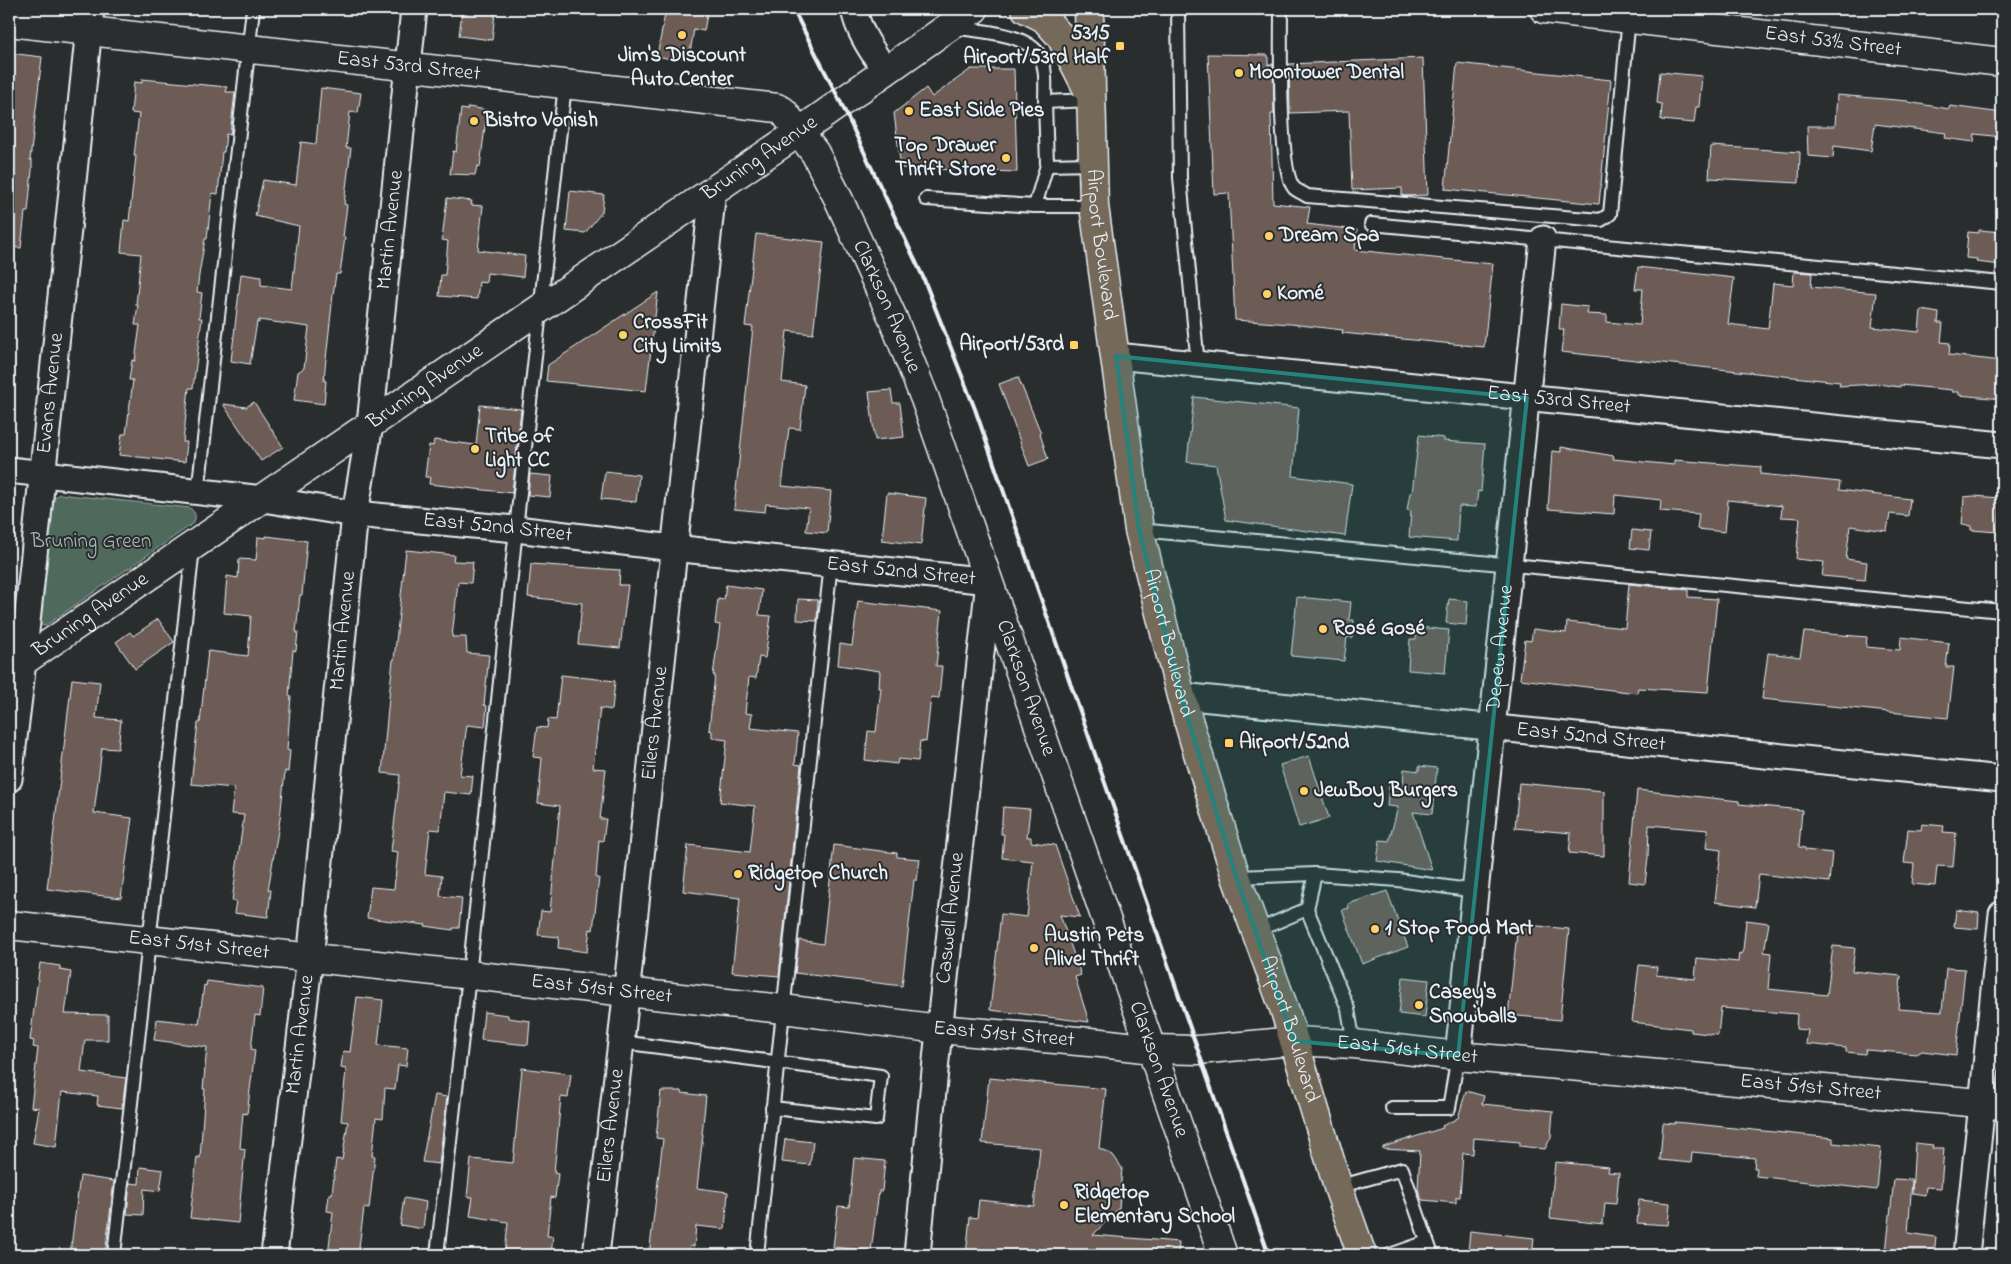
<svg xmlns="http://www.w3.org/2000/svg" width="2011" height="1264" font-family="'Indie Flower',sans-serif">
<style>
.green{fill:#506b5b;stroke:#9caeaa}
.building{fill:#6d5c55;stroke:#e8f1f8}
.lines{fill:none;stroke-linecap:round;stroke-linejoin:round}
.lane-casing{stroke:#e8f1f8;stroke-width:16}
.street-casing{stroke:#e8f1f8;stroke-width:29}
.secondary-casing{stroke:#e8f1f8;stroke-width:31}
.primary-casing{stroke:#e8f1f8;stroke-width:31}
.lane{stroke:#2a2d2e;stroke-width:12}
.street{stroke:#2a2d2e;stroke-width:25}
.secondary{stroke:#2a2d2e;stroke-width:28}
.primary{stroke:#746a5a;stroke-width:28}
.rail{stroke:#e8f1f8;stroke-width:4}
.marked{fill:#25827c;fill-opacity:0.2;stroke:#25827c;stroke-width:4;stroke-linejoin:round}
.poi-dot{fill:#ffd166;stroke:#2a2d2e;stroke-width:2}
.labels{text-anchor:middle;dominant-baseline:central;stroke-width:4;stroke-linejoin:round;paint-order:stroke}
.poi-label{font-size:21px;font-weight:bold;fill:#e8f1f8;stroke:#2a2d2e;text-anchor:start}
.street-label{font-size:21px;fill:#e8f1f8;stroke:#2a2d2e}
.park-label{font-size:21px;fill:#abbbb9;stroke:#2a2d2e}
</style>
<rect width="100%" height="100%" fill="#2a2d2e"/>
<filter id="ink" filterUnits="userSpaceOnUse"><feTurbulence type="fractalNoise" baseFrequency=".02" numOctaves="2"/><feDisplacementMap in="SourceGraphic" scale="10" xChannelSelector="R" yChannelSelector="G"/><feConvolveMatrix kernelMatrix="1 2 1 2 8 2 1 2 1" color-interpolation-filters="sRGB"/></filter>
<g filter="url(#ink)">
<path class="green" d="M59,494L190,508C196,513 196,516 194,523L45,626L40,625L38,622L51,500Z"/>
<g class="building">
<polygon points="666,9 708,9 704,31 694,29 689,59 677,57 676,60 657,56"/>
<polygon points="462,10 495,13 492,40 459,36"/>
<polygon points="9,53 42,57 30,160 32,160 32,170 28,212 25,212 21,248 9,247"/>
<polygon points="1208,54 1268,55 1268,65 1273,64 1274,114 1271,114 1273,203 1310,207 1307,224 1357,230 1355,250 1493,264 1484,347 1342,333 1343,330 1291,324 1235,320 1229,193 1214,194"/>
<polygon points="1423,58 1428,195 1402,196 1402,188 1352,190 1349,111 1290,113 1289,64"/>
<polygon points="1457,63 1611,80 1599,204 1445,189"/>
<polygon points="971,69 1014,69 1017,172 901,168 894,113 926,88 932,97"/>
<polygon points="1660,72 1702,76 1699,107 1696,107 1694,123 1661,120 1662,104 1657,103"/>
<polygon points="142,79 227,87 226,92 235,92 230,135 226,134 224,152 222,152 218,194 212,193 207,239 205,239 199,275 197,292 202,293 199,318 202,318 193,388 189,388 183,442 187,442 185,462 119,455 122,434 126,434 133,380 129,380 132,360 135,361 140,325 135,325 138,305 136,305 141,254 121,252 124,220 129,221 136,156 134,156 139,114 131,113 134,82 142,83"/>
<polygon points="321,88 361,93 358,113 350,112 346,148 351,148 344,204 347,205 343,237 345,237 340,274 336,274 333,295 325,368 324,381 326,381 324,404 294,400 298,372 304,368 309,327 259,320 259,323 257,322 250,364 231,361 241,274 261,277 261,285 292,289 299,226 255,216 263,180 296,185 301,142 316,144"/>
<polygon points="1837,95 1908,101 1908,102 1949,109 1950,106 2002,113 2002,137 1975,134 1974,142 1945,138 1946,133 1875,124 1871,151 1834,146 1833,158 1808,156 1807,126 1835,126"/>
<polygon points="468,107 487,110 480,167 477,166 475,175 450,174 453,151 456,152 461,109 467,110"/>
<polygon points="1711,146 1800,152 1799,183 1709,178"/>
<polygon points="570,191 604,195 602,212 585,233 566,231"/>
<polygon points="447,198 472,201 471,205 483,206 478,250 525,256 523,277 487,273 486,283 479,282 477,299 439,296 441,275 445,275 448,241 442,240"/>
<polygon points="1979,230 2002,232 2002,265 1976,262 1977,259 1966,258 1968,232 1979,233"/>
<polygon points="756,234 824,242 813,334 787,331 782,382 805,385 800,429 789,428 782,486 831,491 827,533 806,531 809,508 766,504 765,512 734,509 753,327 745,326"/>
<polygon points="1638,267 1734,278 1728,324 1768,329 1773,283 1793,285 1794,272 1812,273 1811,287 1876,293 1872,327 1919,332 1921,310 1939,313 1938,323 1943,323 1941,342 1950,343 1949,355 2002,361 2001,399 1959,395 1959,392 1952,392 1952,390 1900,385 1900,387 1878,384 1839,386 1840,382 1561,352 1564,330 1559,330 1561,304 1588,307 1587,314 1607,315 1607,322 1640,325 1643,289 1635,289"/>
<polygon points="658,292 646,391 546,381 548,365"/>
<polygon points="1018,377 1041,433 1040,434 1048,459 1029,466 999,384"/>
<polygon points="891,390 893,403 900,403 904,437 875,440 869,392"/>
<polygon points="1194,397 1299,408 1293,476 1352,484 1345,536 1226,520 1216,465 1187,462"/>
<polygon points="254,402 283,447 261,461 223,404 246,407"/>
<polygon points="480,405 521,409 512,493 429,484 430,477 425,477 429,445 433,446 434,440 476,445"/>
<polygon points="1419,435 1444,438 1444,441 1485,444 1481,492 1478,491 1476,507 1459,506 1457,541 1409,537 1411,511 1407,510 1410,493 1412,493"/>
<polygon points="1561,447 1614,456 1613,459 1674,465 1674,460 1761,467 1760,474 1840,482 1839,490 1910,499 1908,516 1890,514 1887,531 1850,526 1846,559 1867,562 1865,580 1822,576 1824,562 1796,559 1800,518 1781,517 1782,506 1728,500 1725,532 1697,529 1699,514 1660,511 1661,500 1615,495 1614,514 1548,509 1552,451 1561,452"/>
<polygon points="605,471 639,475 636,502 601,499"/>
<polygon points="530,474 552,476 550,497 528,495"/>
<polygon points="887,493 926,498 921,545 882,540"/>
<polygon points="1974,496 2001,498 1998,532 1971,530 1971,526 1962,525 1964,497"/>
<polygon points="1632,530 1651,532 1649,550 1630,548"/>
<polygon points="266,536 307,541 302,595 300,595 296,632 298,632 296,651 293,650 289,696 291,696 287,750 290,751 288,772 285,771 280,819 268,890 271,890 268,917 234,913 236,901 232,901 244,815 231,814 234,788 191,784 198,723 200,723 208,651 248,656 251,616 224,613 227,576 238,578 239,559 256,560 258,537 266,538"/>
<polygon points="406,550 454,555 453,561 473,562 471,583 458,582 452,637 466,637 467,653 489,655 484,705 487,706 485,727 467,725 460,775 473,776 471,795 444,792 440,830 430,829 425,874 442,876 440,896 462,898 459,928 453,928 453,930 425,926 426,925 367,918 371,887 394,889 398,852 391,851 400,775 382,773 390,687 393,660 394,660"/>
<polygon points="531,564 620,570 619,585 628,585 620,648 578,644 582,603 528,597"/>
<polygon points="1629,584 1688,590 1688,597 1717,599 1708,692 1638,688 1637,693 1520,679 1525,640 1531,641 1533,629 1566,633 1567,622 1625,628"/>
<polygon points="726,585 762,590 759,615 771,616 765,658 759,657 756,678 749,677 745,713 752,714 750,728 798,733 795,764 801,765 779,976 732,972 740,898 683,891 688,845 750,852 755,806 720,802 727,740 712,738 712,731 709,730 715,675 713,675 720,625 715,624 718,599 724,600"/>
<polygon points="1297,597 1351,602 1349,620 1354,620 1352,638 1347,637 1344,661 1291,656"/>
<polygon points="798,599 818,600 817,621 797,620"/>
<polygon points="1449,599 1468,601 1466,625 1446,623"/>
<polygon points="858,601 942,611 936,666 942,666 939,698 931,697 926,742 920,741 918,761 898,759 897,764 865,760 868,731 876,732 881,688 879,688 880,671 838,665 840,644 852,646"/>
<polygon points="158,619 174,642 135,669 116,642 130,632 133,636"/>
<polygon points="1417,627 1449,630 1445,673 1408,670 1410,639 1416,639"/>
<polygon points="1804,632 1867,637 1866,647 1900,650 1901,637 1949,643 1946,667 1954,667 1948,718 1762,699 1768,653 1800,657"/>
<polygon points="561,675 615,681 612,710 600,708 593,768 606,769 600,819 606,819 603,841 599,840 596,878 599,878 593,930 590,929 587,952 558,948 559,937 538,935 541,911 550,912 560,806 538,803 542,758 533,757 537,727 547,728 548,719 556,720"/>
<polygon points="72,679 100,682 96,718 121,720 118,749 102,748 94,813 132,818 121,898 47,889"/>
<polygon points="1309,756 1329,818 1299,827 1280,765"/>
<polygon points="1419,766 1437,768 1432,814 1413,812 1432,870 1377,861 1380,840 1389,841 1398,807 1387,806 1389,786 1403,787 1404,769 1419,771"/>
<polygon points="1519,783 1604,791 1604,856 1569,853 1571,833 1515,828"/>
<polygon points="1637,790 1739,801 1739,804 1802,810 1799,847 1805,848 1805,850 1832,853 1829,882 1759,874 1755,907 1715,902 1721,850 1706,848 1708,830 1649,825 1648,858 1645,884 1629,882"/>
<polygon points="1003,807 1030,809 1027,837 1031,837 1031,842 1055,845 1080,917 1060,915 1081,975 1075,977 1089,1022 990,1010 1001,914 1027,917 1033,861 1002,858 1004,834 1001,834"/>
<polygon points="1922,824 1944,826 1943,832 1956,833 1953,867 1937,866 1935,886 1912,884 1914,864 1904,863 1908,829 1921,830"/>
<polygon points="834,845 897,853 897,857 920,859 917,880 914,880 902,986 795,973 799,940 823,944"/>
<polygon points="1387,891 1408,947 1362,964 1342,910 1349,908 1348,904"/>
<polygon points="1956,910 1979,913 1978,929 1954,927"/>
<polygon points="1746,920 1769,923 1764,952 1771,953 1768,989 1827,995 1833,946 1855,948 1852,971 1901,976 1898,1009 1942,1012 1946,968 1965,969 1956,1055 1922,1051 1917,1054 1866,1050 1865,1054 1846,1052 1846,1048 1806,1044 1808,1030 1796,1029 1797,1014 1721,1008 1718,1035 1691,1032 1691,1029 1632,1022 1639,965 1657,967 1656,975 1695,979 1697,958 1738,962 1739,953 1741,954 1743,950"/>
<polygon points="1518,924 1569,929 1560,1020 1508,1015"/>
<polygon points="40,963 60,966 60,970 71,972 65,1014 108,1015 108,1040 85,1040 81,1072 126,1078 122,1108 97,1105 98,1096 62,1092 56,1147 33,1143 39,1108 31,1107 38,1048 33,1047 34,1041 30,1040"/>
<polygon points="1403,977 1429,980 1425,1017 1399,1014"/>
<polygon points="207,981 263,988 260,1016 255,1015 251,1049 255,1050 247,1114 243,1113 240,1148 245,1149 238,1223 190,1218 197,1157 200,1158 205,1089 203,1089 207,1047 154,1040 157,1019 199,1024 204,985 206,986"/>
<polygon points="357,997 383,1000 378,1045 408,1048 406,1066 398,1065 395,1089 385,1088 383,1119 376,1118 372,1156 375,1156 369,1209 364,1208 358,1255 328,1255 333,1212 327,1211 329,1194 332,1194 336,1159 342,1160 348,1122 341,1121 346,1069 341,1068 343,1051 350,1052"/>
<polygon points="484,1012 508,1015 508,1018 530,1021 528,1045 481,1040"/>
<polygon points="522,1068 571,1074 568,1098 561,1097 554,1173 558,1174 555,1198 551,1197 547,1236 553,1236 551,1255 505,1253 508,1222 470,1216 473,1197 467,1197 471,1159 513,1163"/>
<polygon points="989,1078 1106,1089 1099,1148 1113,1155 1122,1168 1119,1208 1093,1235 1179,1242 1178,1255 966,1255 970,1217 977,1218 979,1200 1034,1206 1040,1148 982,1143"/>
<polygon points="661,1091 682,1091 682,1093 706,1096 702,1134 703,1134 697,1188 728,1192 725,1229 696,1226 694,1247 690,1246 689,1255 649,1255 663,1139 656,1138"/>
<polygon points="1466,1091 1484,1096 1482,1104 1553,1111 1551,1137 1545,1149 1520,1146 1520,1142 1474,1138 1473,1154 1463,1153 1460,1197 1456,1197 1456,1203 1422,1200 1418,1189 1420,1151 1383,1149 1383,1147 1443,1128 1442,1126 1458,1118"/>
<polygon points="435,1095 447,1097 439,1164 422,1162"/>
<polygon points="1675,1122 1833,1138 1833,1143 1881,1148 1877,1190 1756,1176 1757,1168 1754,1168 1755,1158 1692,1152 1691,1163 1660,1160 1663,1123 1675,1124"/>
<polygon points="785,1139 813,1142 810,1165 782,1162"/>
<polygon points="1915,1143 1933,1145 1932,1148 1944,1148 1941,1188 1926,1187 1925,1195 1912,1193"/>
<polygon points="854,1158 885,1161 882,1191 879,1191 871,1251 833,1247 838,1206 849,1207"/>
<polygon points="1555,1162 1609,1167 1608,1172 1619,1173 1616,1204 1605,1203 1603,1224 1550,1218"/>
<polygon points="140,1167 163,1170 160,1191 144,1189 143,1215 127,1214 130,1183 139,1184"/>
<polygon points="80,1176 114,1181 105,1255 70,1255"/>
<polygon points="1894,1179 1912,1180 1908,1233 1936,1237 1934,1255 1909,1255 1886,1252"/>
<polygon points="404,1198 426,1202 423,1229 400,1225"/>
<polygon points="1639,1200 1670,1203 1668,1225 1637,1223"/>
<polygon points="1470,1231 1534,1238 1532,1255 1476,1255 1476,1253 1468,1252"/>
</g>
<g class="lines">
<g class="lane-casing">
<g id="lane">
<polyline points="1178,9 1180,178 1198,365"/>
<path d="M1281,9C1281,38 1278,170 1294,188C1297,191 1303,193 1307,196L1601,220L1610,214L1629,18"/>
<path d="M951,27C976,31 1026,32 1040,56C1047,69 1045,87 1045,102"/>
<polyline points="1091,100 1045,102 1047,165 1092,164"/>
<polyline points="926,199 1035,206 1094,206"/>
<polyline points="1035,206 1047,165"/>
<polyline points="1371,224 2002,283"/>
<polyline points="198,492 253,9"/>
<polyline points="1139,530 2002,611"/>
<polyline points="1236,877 1315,874 1398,880 1475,891"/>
<polyline points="1307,909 1348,1009 1354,1044"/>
<polyline points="1256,931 1307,909 1315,874"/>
<polyline points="621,1042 881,1076 876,1119 772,1108"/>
<polyline points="1392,1108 1449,1108 1458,1056"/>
<polyline points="1338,1187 1402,1169 1432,1255"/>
<polyline points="114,1255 193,548"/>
<polyline points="437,1255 469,976 516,529 565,85"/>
<polyline points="757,1255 831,563"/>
<polyline points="1390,1255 1427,1242"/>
</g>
</g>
<g class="street-casing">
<g id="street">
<path d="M854,9C858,32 873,52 886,72"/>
<path id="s1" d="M1116,356L2002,445"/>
<path id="s2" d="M9,470L263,499L355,514L516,529L673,548L989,581L937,1050L917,1255"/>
<path id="s3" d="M1181,696L2002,779"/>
<path id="s4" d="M9,779L20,689L91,9"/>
<path id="s5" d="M1458,1056L1543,239"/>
<path id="s6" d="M274,1255L312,940L355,514L370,424L414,9"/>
<path id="s7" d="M596,1255L621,1042L713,190"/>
<polyline points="1966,1255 2002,914"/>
</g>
</g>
<g class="secondary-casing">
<g id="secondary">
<polyline points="1544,9 2002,62"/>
<path id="s8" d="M9,22L769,107L777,108L783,111L815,153L838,198L892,316L925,399L1223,1255"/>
<path id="s9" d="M9,671L799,132L974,9"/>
<path id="s10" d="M9,925L783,1009L939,1029L1101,1043L1152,1049L1198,1050L1294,1041L1354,1044L1458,1056L2002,1105"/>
</g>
</g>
<g class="primary-casing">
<g id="primary">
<polyline points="1026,9 1044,18 1061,37 1088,90"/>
<path id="s11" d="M1089,9L1094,206L1139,530L1181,696L1197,750L1236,877L1285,1011L1338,1187L1362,1255"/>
</g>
</g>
<use href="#lane" class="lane"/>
<use href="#street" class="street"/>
<use href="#secondary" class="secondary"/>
<use href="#primary" class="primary"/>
<polyline class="rail" points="793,9 841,103 923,277 975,409 1269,1255"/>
</g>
</g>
<path class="marked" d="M1116,356L1527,398L1458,1056L1294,1041L1236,877L1181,696L1139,530Z"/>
<g class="poi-dot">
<circle cx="682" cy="35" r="5"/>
<rect x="1115" y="41" width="10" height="10" rx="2.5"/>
<circle cx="1239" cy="73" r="5"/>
<circle cx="909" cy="111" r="5"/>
<circle cx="474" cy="121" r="5"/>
<circle cx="1006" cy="158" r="5"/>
<circle cx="1269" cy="236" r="5"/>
<circle cx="1267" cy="294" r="5"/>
<circle cx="623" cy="335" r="5"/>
<rect x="1069" y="340" width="10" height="10" rx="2.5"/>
<circle cx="475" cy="449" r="5"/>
<circle cx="1323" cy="629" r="5"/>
<rect x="1224" y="738" width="10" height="10" rx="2.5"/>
<circle cx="1304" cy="791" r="5"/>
<circle cx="738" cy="874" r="5"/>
<circle cx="1375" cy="929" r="5"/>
<circle cx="1034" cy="948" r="5"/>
<circle cx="1419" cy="1005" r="5"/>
<circle cx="1064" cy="1205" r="5"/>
</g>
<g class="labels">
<g class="poi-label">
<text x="1110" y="34" text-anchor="end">5315<tspan x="1110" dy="24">Airport/53rd Half</tspan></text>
<text x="682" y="56" text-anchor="middle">Jim's Discount<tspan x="682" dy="24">Auto Center</tspan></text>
<text x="1249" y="73">Moontower Dental</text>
<text x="919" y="111">East Side Pies</text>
<text x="484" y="121">Bistro Vonish</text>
<text x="996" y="146" text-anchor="end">Top Drawer<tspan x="996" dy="24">Thrift Store</tspan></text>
<text x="1279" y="236">Dream Spa</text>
<text x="1277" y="294">Komé</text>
<text x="633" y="323">CrossFit<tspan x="633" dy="24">City Limits</tspan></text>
<text x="1064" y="345" text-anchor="end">Airport/53rd</text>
<text x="485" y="437">Tribe of<tspan x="485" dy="24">Light CC</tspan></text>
<text x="1333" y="629">Rosé Gosé</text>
<text x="1239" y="743">Airport/52nd</text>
<text x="1314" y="791">JewBoy Burgers</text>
<text x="748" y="874">Ridgetop Church</text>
<text x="1385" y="929">1 Stop Food Mart</text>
<text x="1044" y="936">Austin Pets<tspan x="1044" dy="24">Alive! Thrift</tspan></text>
<text x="1429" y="993">Casey's<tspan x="1429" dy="24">Snowballs</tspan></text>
<text x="1074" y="1193">Ridgetop<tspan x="1074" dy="24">Elementary School</tspan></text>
</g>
<g class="street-label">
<text transform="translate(1833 42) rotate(7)">East 53½ Street</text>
<text stroke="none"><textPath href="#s8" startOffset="402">East 53rd Street</textPath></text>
<text stroke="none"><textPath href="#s9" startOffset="909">Bruning Avenue</textPath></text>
<text stroke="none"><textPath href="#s6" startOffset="1032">Martin Avenue</textPath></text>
<text stroke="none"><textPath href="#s11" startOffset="236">Airport Boulevard</textPath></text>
<text stroke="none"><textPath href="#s8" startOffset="1002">Clarkson Avenue</textPath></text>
<text stroke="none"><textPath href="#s9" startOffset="504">Bruning Avenue</textPath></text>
<text stroke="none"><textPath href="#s4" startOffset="388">Evans Avenue</textPath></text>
<text stroke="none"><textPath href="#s1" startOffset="445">East 53rd Street</textPath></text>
<text stroke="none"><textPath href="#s2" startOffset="492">East 52nd Street</textPath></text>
<text stroke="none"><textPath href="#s2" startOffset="898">East 52nd Street</textPath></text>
<text stroke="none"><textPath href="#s9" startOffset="99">Bruning Avenue</textPath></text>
<text stroke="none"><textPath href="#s6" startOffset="628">Martin Avenue</textPath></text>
<text stroke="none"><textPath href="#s11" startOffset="641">Airport Boulevard</textPath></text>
<text stroke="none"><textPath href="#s5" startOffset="410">Depew Avenue</textPath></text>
<text stroke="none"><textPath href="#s8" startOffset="1408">Clarkson Avenue</textPath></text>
<text stroke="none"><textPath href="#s7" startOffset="535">Eilers Avenue</textPath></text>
<text stroke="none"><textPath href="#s3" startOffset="412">East 52nd Street</textPath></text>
<text transform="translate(951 918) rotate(-84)">Caswell Avenue</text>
<text stroke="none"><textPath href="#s10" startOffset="191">East 51st Street</textPath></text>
<text stroke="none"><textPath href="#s10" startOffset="596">East 51st Street</textPath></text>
<text stroke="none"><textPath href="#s11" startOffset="1046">Airport Boulevard</textPath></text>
<text stroke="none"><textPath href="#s10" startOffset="1001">East 51st Street</textPath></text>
<text stroke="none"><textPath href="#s6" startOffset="222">Martin Avenue</textPath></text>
<text stroke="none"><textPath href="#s10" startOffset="1406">East 51st Street</textPath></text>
<text stroke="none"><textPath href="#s8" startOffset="1812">Clarkson Avenue</textPath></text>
<text stroke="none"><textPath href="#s10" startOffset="1811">East 51st Street</textPath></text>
<text stroke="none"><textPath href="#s7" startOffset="130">Eilers Avenue</textPath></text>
</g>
<g class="park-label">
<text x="91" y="542">Bruning Green</text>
</g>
</g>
<rect width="2011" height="1264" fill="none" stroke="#2a2d2e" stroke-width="30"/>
<rect x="15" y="15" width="1981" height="1234" fill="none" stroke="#e8f1f8" stroke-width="2" filter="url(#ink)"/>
</svg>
